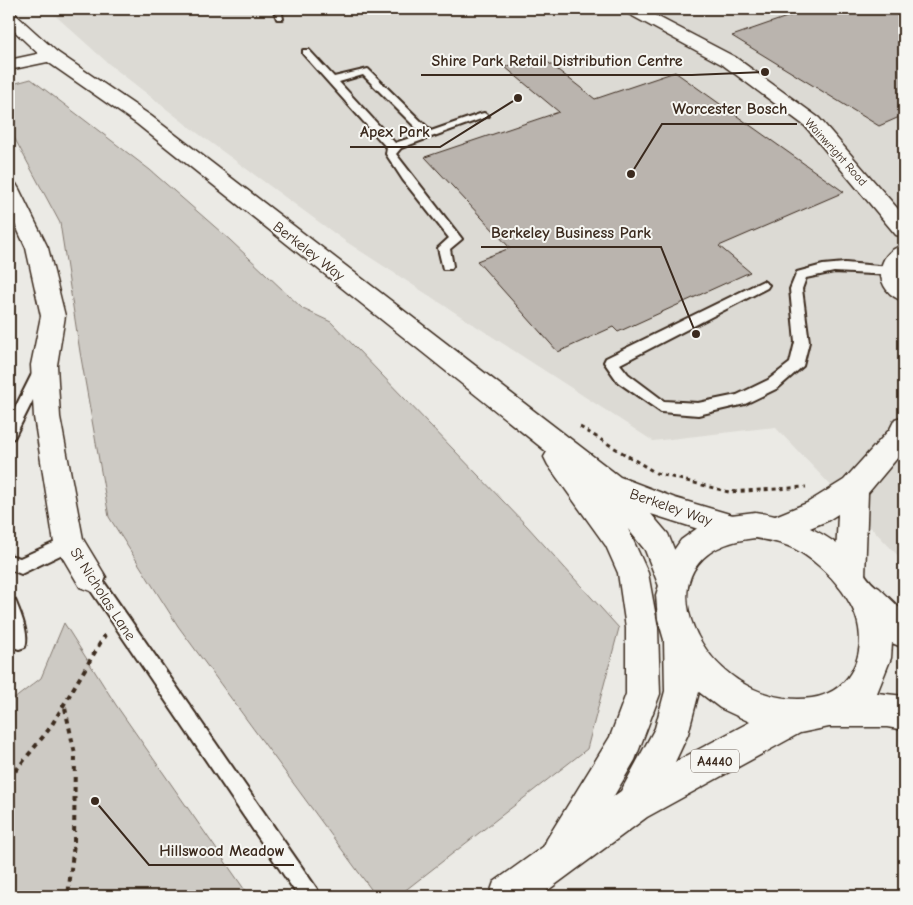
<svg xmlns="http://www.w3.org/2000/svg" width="913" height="905" font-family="'Comic Neue',sans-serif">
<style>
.built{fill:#dcdad4}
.green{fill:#cdcac4;stroke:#847a71}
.building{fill:#bab4ae;stroke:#3b2a1e}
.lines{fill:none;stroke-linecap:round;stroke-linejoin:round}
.service-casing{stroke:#3b2a1e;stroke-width:4}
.minor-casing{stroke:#3b2a1e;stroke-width:3}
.tertiary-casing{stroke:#3b2a1e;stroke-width:3}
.secondary-casing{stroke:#3b2a1e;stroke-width:3}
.primary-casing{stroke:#3b2a1e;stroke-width:3}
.path-far1{stroke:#3b2a1e;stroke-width:3;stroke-dasharray:4 4;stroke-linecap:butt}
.path{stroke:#3b2a1e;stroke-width:4;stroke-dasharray:5 5;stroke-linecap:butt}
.service{fill:#f6f6f2;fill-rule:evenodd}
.minor{fill:#f6f6f2;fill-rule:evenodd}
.tertiary{fill:#f6f6f2;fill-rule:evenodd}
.secondary{fill:#f6f6f2;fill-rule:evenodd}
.primary{fill:#f6f6f2;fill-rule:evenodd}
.labels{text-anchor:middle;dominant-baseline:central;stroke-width:4;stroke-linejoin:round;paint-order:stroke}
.far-street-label{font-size:12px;fill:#3b2a1e;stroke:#f6f6f2}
.shield{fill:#f6f6f2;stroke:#73675e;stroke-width:1}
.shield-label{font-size:14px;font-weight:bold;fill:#3b2a1e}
.street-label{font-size:15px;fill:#3b2a1e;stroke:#f6f6f2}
.leader{fill:none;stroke:#3b2a1e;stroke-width:2}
.callout-dot{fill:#3b2a1e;stroke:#f6f6f2;stroke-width:2}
.callout-label{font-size:16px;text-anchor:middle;font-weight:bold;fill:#3b2a1e;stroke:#f6f6f2;stroke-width:4;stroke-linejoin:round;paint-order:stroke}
</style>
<rect width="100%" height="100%" fill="#ebeae5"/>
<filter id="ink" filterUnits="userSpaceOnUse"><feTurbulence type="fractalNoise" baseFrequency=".02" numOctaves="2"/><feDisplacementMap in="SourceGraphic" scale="10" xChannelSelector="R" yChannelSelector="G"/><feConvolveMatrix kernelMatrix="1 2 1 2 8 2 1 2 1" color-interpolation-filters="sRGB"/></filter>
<g filter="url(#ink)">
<polygon class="built" points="48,9 904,9 904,562 775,427 653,441 345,241 192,129 109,64"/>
<g class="green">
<polygon points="31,79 150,170 230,240 303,309 331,322 527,526 619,628 587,749 398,896 376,896 178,626 109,517 80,352 60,223 9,128 9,85"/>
<polygon points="64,623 116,705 249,896 9,896 9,703 41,678"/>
</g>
<g class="building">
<polygon points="810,9 904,9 904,115 879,126 732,36"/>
<polygon points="540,56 595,99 675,72 844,192 719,246 750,272 618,332 613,327 558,352 477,261 510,248 425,157 559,112 505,67"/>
</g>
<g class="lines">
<g class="service-casing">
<g id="service">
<polygon points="273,9 281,9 283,19 277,19"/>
<path d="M303,50H309L334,77L368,69L431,131L480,114L484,113L489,116L401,148L396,154L462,239L450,249L453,266L451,269H443L438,248L449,238L403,180L386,154L387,148L303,54ZM363,75L422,134L395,143L339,82Z"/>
<polygon points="845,263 890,267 896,271 890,275 834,272 806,278 802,289 809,342 803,366 778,388 745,404 698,415 661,412 618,382 604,362 606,358 763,281 769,285 767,288 620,364 628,374 664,401 698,403 737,395 768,380 790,363 795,342 790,289 797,272 823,265"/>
<polygon points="41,365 48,370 14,438 9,440 9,420 36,366"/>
<polygon points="69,536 75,538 77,543 75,548 21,574 9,569 9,555 20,558"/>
<polygon points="91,569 97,572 317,889 320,896 298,896 85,582 83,577 85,572"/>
<path d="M9,598L15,600C20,612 30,635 25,647L19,649L13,647L9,636Z"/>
</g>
</g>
<g class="minor-casing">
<g id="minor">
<polygon points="623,9 643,9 735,57 819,118 904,216 904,237 896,235 805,126 723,65 625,12"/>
<polygon points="9,183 16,184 19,189 48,248 65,316 57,365 60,417 83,539 106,577 102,587 91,591 80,587 54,543 34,417 31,365 41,316 26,248 9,211"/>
<path d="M904,245V301C874,293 872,253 904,245Z"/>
<polygon points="904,416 904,450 868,493 865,577 861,587 850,591 839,587 835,577 838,514 827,521 778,541 768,537 763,528 768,519 807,503 844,480 890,429 895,419"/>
</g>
</g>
<g class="tertiary-casing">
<polygon id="tertiary" points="51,51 57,52 60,56 57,60 9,70 9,60"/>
</g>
<g class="secondary-casing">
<polygon id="secondary" points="9,12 15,14 57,52 151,116 620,477 675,498 743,518 748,527 743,536 733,540 651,514 668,534 688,584 684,594 673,598 662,594 645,550 628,529 648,573 658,628 660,694 635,760 573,865 560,871 547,865 541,852 547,839 610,737 626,694 626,628 618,573 606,546 548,465 544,457 547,452 137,124 45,60 9,26"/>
</g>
<g class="primary-casing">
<path id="primary" d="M755,512C793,518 827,531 854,559C862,568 869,584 879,588L904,612V648L892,643L891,658L877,693L904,696V730L887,727H829L800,733L647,817L540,896H489L494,882L621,791L655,728L665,691L664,640L658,619L656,595L667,560L681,540L699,527L731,515ZM755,538C773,541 790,544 805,555C824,568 841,586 852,607C871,644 855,692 812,698C705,713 624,551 755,538ZM699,692L720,708L750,722L675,762L688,734Z"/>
</g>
<polyline class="path-far1" points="580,427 656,473 729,492 806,487"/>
<g class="path">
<polyline points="65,708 75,754 74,843 68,896"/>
<polyline points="9,779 50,728 105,635"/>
</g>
<use href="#service" class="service"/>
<use href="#minor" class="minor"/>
<use href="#tertiary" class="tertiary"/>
<use href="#secondary" class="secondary"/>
<use href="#primary" class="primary"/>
</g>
</g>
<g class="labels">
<g class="far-street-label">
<text transform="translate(836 152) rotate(48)">Wainwright Road</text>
</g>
<rect class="shield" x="691" y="749.5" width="48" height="23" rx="4"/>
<g class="shield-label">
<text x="715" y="761">A4440</text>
</g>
<g class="street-label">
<text transform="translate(309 251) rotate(38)">Berkeley Way</text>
<text transform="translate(671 507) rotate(19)">Berkeley Way</text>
<text transform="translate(103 594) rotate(57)">St Nicholas Lane</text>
</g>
</g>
<path class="leader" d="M765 72L692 75H421M631 174L662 124H797M518 98L440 147H350M696 334L661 247H481M95 801L149 865H294"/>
<g class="callout-dot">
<circle cx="765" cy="72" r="5"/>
<circle cx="631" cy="174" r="5"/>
<circle cx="518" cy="98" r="5"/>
<circle cx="696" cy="334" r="5"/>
<circle cx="95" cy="801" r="5"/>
</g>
<g class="callout-label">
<text x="557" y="66">Shire Park Retail Distribution Centre</text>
<text x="730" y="114">Worcester Bosch</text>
<text x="395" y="137">Apex Park</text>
<text x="571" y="238">Berkeley Business Park</text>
<text x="222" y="856">Hillswood Meadow</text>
</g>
<rect width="913" height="905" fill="none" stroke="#f6f6f2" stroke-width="30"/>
<rect x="15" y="15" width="883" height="875" fill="none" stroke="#3b2a1e" stroke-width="2" filter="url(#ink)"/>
</svg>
